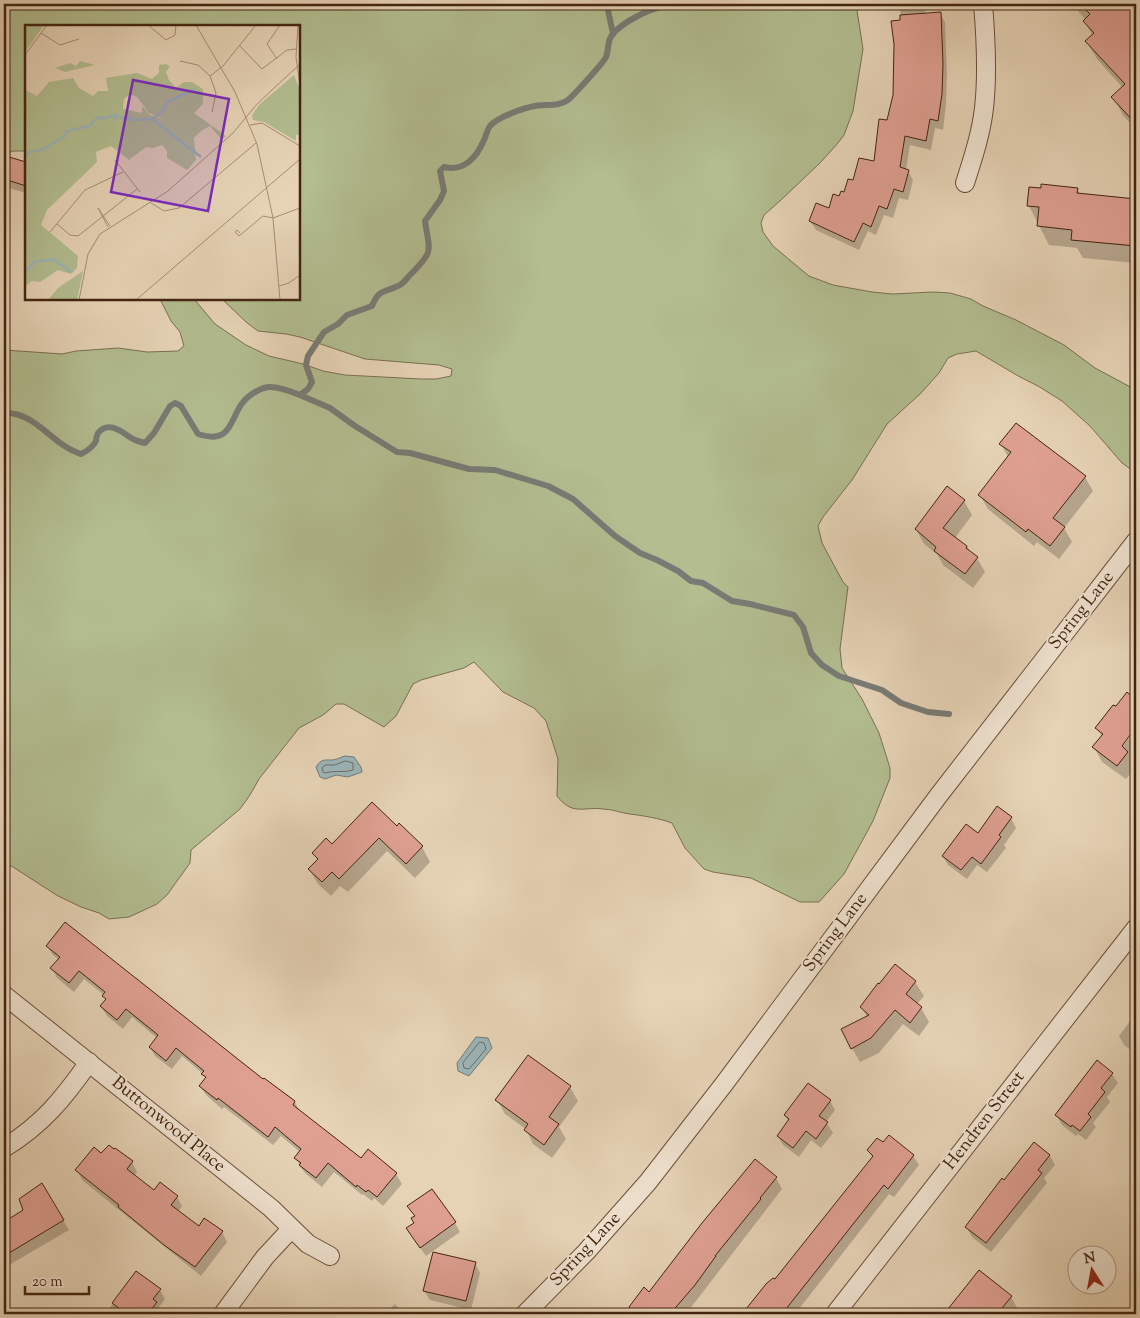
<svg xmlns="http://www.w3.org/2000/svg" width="1140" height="1318" font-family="'Sorts Mill Goudy',serif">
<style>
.green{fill:#b2bd90;stroke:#7a7050}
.water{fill:#9bb5b9;stroke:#787b75}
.shadow{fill:#0003}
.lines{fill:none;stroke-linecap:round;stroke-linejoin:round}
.shore{stroke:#6f6c64;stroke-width:1}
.stream{stroke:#787b75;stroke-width:6}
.building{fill:#dfa092;stroke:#432410}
.street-casing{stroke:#6c503a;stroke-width:20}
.street{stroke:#efe2d0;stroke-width:18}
.labels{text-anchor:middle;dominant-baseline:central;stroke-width:4;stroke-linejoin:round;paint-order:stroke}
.street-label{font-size:18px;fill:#432410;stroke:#efe2d0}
.inset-river{fill:none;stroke:#9bb5b9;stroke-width:2.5}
.inset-road{fill:none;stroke:#a58d74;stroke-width:1}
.view{fill:#7b2cbf;fill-opacity:0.15;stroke:#7b2cbf;stroke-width:2.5}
.inset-edge{fill:none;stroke:#432410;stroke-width:2.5}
</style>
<rect width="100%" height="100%" fill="#e6d3b6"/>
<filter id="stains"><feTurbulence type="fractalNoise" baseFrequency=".004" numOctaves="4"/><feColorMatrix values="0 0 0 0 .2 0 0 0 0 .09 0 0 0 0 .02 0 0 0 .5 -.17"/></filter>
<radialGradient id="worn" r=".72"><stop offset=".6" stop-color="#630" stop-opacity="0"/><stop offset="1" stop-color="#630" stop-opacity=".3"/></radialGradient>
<path class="green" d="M4,4H856L863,49L853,111L844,135L838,143L820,163L781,200L764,215L761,223L763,232L773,246L809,276L833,285L872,292L893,294L933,292L950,293L971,299L983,306L1016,320L1064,345L1095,368L1136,390V473L1122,463L1090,426L1062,401L1038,386L1020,377L976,351L957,354L948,358L939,373L920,394L887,424L852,480L823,517L818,526L822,543L843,582L848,587L840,649L842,668L862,699L879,733L890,768V778L873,821L844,874L819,902H800L751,878L713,872L704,869L685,848L672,823C658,818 645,816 630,814C621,813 612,809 603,809C593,807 582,811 572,808C566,806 561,801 557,796L558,759L546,721L534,708L503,692L474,662L464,668L421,680L413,684L396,716L384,727L344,704H336L323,715L299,728L259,779L250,795L240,809L191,850L190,863L167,895L157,904L129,917L109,919L99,913L81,907L58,896L13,867L4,863V350L62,354L76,351L118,348L147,352L178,351L184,346L180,332L171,321L160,299H194L215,324L246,345L269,356L303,364L323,371L345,375L421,379H436L451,376L452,369L439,365L365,359L300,337L286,334L258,331L246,322L222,299H299V26H26V151H13L4,155Z"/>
<g class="water">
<path d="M345,756L354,757L361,767L362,772L348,777L336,775L325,779L320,777L316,767C321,759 324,760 332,760C336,760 341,757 345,756Z"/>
<polygon points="476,1037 488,1038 492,1048 469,1076 458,1071 457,1063"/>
</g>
<g class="shadow">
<polygon points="898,4 922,4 926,14 940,13 945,22 947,74 946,104 943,130 935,128 931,150 910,145 906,170 908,171 913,180 908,200 899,198 893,218 884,215 876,235 868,231 859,250 816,230 810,221 829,209 854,182 875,163 888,122 894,95 903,21"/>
<polygon points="1072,4 1136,4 1136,130 1123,115 1113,97 1123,88 1097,59 1087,42 1093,36 1084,21 1086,20"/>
<polygon points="10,159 26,164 26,193 9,188 4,178"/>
<polygon points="1077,189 1080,194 1136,200 1136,263 1083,258 1077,248 1049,245 1029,206"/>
<polygon points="1001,444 1085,477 1093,491 1064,528 1072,542 1059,559 1037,542 1034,546 988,509 980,495 1008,457"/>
<polygon points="964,501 972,515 955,538 967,546 970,552 977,558 985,572 973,588 943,565 937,554 924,544 916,529"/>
<polygon points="1127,694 1136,702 1136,725 1117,750 1119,751 1136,729 1136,751 1131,758 1136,767 1126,779 1102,762 1094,747 1102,737 1097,728"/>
<polygon points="1011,818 1016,828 1004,845 1006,848 987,872 977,865 967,879 948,865 943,856 978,834"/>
<polygon points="399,825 422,847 430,862 415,878 387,851 348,892 340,886 331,896 318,884 309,869 318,861 313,853 332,846 397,827"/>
<polygon points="47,946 263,1081 264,1079 295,1102 300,1112 361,1160 368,1151 396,1174 402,1184 383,1206 374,1198 372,1201 363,1194 362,1195 334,1172 322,1187 306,1174 301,1168 296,1158 300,1152 281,1136 273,1145 224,1107 222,1109 206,1095 200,1086 206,1079 203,1074 182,1056 172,1069 155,1056 150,1047 157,1038 132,1017 123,1029 107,1016 101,1006 106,1000 104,995 84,979 74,992 57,978 52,968 59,960 53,955"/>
<polygon points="895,966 915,982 924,996 917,1004 921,1008 929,1022 919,1036 903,1024 879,1053 860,1062 852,1048 867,1017 861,1007"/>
<polygon points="1136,1013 1136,1054 1124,1045 1119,1036"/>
<polygon points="1112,1074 1118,1083 1107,1097 1110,1102 1093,1123 1096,1127 1086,1140 1078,1134 1076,1136 1062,1125 1056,1115"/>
<polygon points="570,1087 578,1101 559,1127 566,1139 552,1158 533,1144 526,1129 505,1114 497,1100"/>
<polygon points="830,1101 835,1110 826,1122 833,1133 821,1148 811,1140 799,1157 783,1145 778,1136 789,1122 785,1115"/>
<polygon points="868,1151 913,1156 919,1165 894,1197 889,1194 795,1314 744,1314 767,1285 775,1281 873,1158"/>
<polygon points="101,1155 132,1162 137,1172 134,1176 154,1192 177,1197 182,1206 178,1212 199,1227 222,1232 227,1242 201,1276 82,1180 77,1170"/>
<polygon points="1050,1156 1055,1165 1044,1178 1047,1183 991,1252 972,1237 967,1228 1004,1182"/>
<polygon points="776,1178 782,1189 686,1314 633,1314 634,1313 630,1307 649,1293"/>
<polygon points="42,1185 69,1230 4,1268 4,1223 25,1211"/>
<polygon points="409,1206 455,1223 460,1232 426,1256 413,1238 416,1217"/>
<polygon points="475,1263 480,1273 471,1310 430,1300 424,1291"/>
<polygon points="980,1272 1011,1297 1019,1311 1016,1314 945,1314"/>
<polygon points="136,1273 160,1290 165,1299 159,1307 163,1314 105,1314"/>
<polygon points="395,1304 404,1314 385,1314"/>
</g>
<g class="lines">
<g class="shore">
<path d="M346,761L353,763V770C344,773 336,770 325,773L323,772L322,768L325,765H334Z"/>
<polygon points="480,1042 484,1043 486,1049 469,1069 464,1068 463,1063"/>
</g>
<g class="stream">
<polyline points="610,4 608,10 613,34"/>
<polyline points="300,395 330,408 355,426 397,452 410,453 469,469 495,470 548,486 573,499 615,536 640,553 657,560 678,571 691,581 703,583 732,601 750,604 794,615 803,627 811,653 822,665 839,676 882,690 901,703 928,712 949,714"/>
<path d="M4,413C35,411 53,446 81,454C87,451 93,447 96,441C96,439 97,435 98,433C109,419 124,434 133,439C137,441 141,442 145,443L154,433L170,406L175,403L181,406L198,434C238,447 227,410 252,394C258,390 263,387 270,387C280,387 290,391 300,395L308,389L312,382L306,365L308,356L324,332L338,324L347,315L372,306C379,289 383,293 398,286C404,284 407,277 412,273C435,250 429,250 425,221L440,200L444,191L440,171L444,167C464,172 477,157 484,140C486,136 487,130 490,126C498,117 523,108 535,106C546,104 558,107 568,100C573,96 605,61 606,57C609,50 607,41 612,35C622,22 649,9 665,6C673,5 680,7 688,4"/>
</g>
</g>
<g class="building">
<polygon points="1080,4 1128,4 1136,13 1136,124 1111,97 1125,84 1085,41 1094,33 1083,21 1090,14"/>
<polygon points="941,12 943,64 942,94 938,121 930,119 926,141 905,136 900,167 909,170 903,192 894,189 887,209 879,206 871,227 863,223 854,242 809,221 816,203 829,208 833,194 839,196 841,191 844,192 848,179 853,180 859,158 874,161 879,119 887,120 893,95 894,44 891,21 900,20 900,15"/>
<polygon points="9,157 26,162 26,186 4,179"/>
<polygon points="1041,184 1078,188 1077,193 1136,199 1136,246 1071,240 1072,230 1037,226 1039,207 1027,206 1029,187 1041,188"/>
<polygon points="1016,423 1086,476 1053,518 1065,527 1050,546 1028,529 1026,532 978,495 1011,452 999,444"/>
<polygon points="947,486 965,500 943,528 967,546 966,548 978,557 965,574 934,551 936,547 915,529"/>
<polygon points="1127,692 1136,700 1136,727 1122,746 1128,752 1117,766 1092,747 1103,734 1095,728 1113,705 1116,706"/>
<polygon points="372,802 397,826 399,823 423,846 406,864 379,838 339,879 332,872 322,882 308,869 318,859 312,853 326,838 332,844"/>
<polygon points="997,806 1012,817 999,835 1001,837 981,864 972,857 961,870 942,856 966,824 978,833"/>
<polygon points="65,922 263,1079 264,1078 295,1101 293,1105 361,1158 368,1149 397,1173 377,1197 368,1190 366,1192 357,1185 356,1187 328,1163 316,1178 299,1165 301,1163 294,1158 301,1149 275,1127 268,1137 218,1098 217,1100 199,1086 206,1077 201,1074 204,1071 176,1048 166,1061 149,1047 158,1035 126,1009 117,1020 100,1006 106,999 102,996 105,992 79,971 69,983 50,968 60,957 46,946"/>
<polygon points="895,964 916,981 906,994 922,1007 910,1023 895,1010 871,1038 851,1049 841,1029 869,1015 860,1007 878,983 879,984"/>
<polygon points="528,1055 571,1086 549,1117 559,1124 544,1145 524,1130 528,1124 495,1100"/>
<polygon points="1097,1060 1113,1073 1101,1088 1105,1092 1088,1114 1091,1117 1080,1131 1072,1125 1071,1127 1055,1115"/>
<polygon points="808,1083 831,1100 819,1116 828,1122 816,1139 806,1131 793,1148 777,1136 789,1119 784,1115"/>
<polygon points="889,1135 914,1155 888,1189 884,1185 782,1314 742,1314 766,1284 773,1278 775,1279 873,1156 867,1150 877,1138 883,1142"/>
<polygon points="1034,1142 1050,1155 1038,1170 1042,1173 986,1243 965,1227 1002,1178 1004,1180"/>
<polygon points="109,1145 114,1149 115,1148 133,1161 127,1169 154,1190 160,1182 178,1196 171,1205 199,1226 204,1218 223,1231 195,1267 164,1245 118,1207 119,1205 75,1170 94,1147 101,1153"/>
<polygon points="755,1159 777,1177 760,1198 761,1199 715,1256 716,1256 695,1285 670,1314 637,1314 629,1307 644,1287 649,1292 702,1223"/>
<polygon points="42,1183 64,1220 4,1256 4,1222 23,1210 19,1199"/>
<polygon points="432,1189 456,1222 420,1248 406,1228 414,1223 411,1218 415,1216 407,1206"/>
<polygon points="433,1252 476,1262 466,1301 423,1291"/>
<polygon points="979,1270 1012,1296 997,1314 944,1314"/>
<polygon points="136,1271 161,1289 153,1299 157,1302 148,1314 127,1314 112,1303"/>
</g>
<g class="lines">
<g class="street-casing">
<g id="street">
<path d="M965,183C973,158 981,134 984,108C988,73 986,39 983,4"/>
<polyline points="4,995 271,1208 308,1244 330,1256"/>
<path d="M4,1148C42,1125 64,1098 89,1062"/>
<polyline points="223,1314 265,1257 291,1229"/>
<polyline points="525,1314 586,1252 648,1182 724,1084 939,795 1136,541"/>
<polyline points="835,1314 1136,928"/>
</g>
</g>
<use href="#street" class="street"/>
</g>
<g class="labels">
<g class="street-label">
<text transform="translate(1082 611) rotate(-52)">Spring Lane</text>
<text transform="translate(836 933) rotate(-53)">Spring Lane</text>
<text transform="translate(985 1121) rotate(-52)">Hendren Street</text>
<text transform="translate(168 1125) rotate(39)">Buttonwood Place</text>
<text transform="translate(586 1250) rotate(-47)">Spring Lane</text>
</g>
</g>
<g transform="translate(25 25)">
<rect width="275" height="275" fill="#e6d3b6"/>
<path d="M0,0H19L0,27ZM55,36L70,40L40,47L30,43L45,38L51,41ZM141,39L145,41L141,47L144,55L151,63L159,57H167L178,64V79L169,88L201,111L197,115L185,101L176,106L169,113L171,135L162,145L142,133V126L137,120L128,123L121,122L104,135L86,121L71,127L72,137L22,185L16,200L53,231L52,243L46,249L33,245L15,257L7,256L0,261V65L12,71L24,57L48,53L54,63L68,71L73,66H83L81,53L112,48L127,54L134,48V40ZM105,69L112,72L124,88L140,95L125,90L117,81V88L98,84L99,74ZM269,50L275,65V109L271,110V116L239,97L228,95L227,90L235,79ZM58,246L52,275H23L33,263Z" fill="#b2bd90" fill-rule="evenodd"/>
<path class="inset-river" d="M127,94L176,132M0,133L4,127L19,124L40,111L42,106L64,101L73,92L77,94L88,90L90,94L92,90L98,94L102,91L107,95L127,94L140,84L142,77L170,64M0,247L9,237L28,234L46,247"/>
<path class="inset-road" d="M123,0L141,15L150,10L151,0M171,0L210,67L232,119L248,193L255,275M273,0L271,32L275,60M16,8L35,20L54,14M215,21L237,44L262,25L271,24M0,30L22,0M252,34L242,19L255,0M155,36L173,40L185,51L191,68L187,87M185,51L198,41L231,0M225,100L237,98L275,121M90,135L115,167M126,178L139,186L154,183L231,118M32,199L45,210L53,211L112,164M83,202L73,183L85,201M25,207L60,165L98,147M215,208L212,205L210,207L214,211L238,191L248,193L275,183M254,261L264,258L275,250M54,275L63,229L75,209L143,166L208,108L232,79L275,39M111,275L275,134"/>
<path class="view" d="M108,55L204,74L183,186L86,167Z"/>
<rect width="275" height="275" class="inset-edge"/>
</g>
<rect width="1140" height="1318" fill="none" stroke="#e6d3b6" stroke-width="20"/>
<rect x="5" y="5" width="1130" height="1308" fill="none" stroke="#432410" stroke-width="2.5"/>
<rect x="10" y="10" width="1120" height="1298" fill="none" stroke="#432410"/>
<g transform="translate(1092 1270) rotate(349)"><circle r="24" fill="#efe2d0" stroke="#aa9683"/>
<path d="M0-4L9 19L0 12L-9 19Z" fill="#8f2418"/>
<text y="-8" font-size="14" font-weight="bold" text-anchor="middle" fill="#432410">N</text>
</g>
<path d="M25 1286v8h64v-8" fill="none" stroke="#432410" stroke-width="2.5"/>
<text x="32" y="1286" font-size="15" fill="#432410" stroke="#efe2d0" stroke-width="4" paint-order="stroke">20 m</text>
<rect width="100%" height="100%" filter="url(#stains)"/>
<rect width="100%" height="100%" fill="url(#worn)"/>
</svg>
